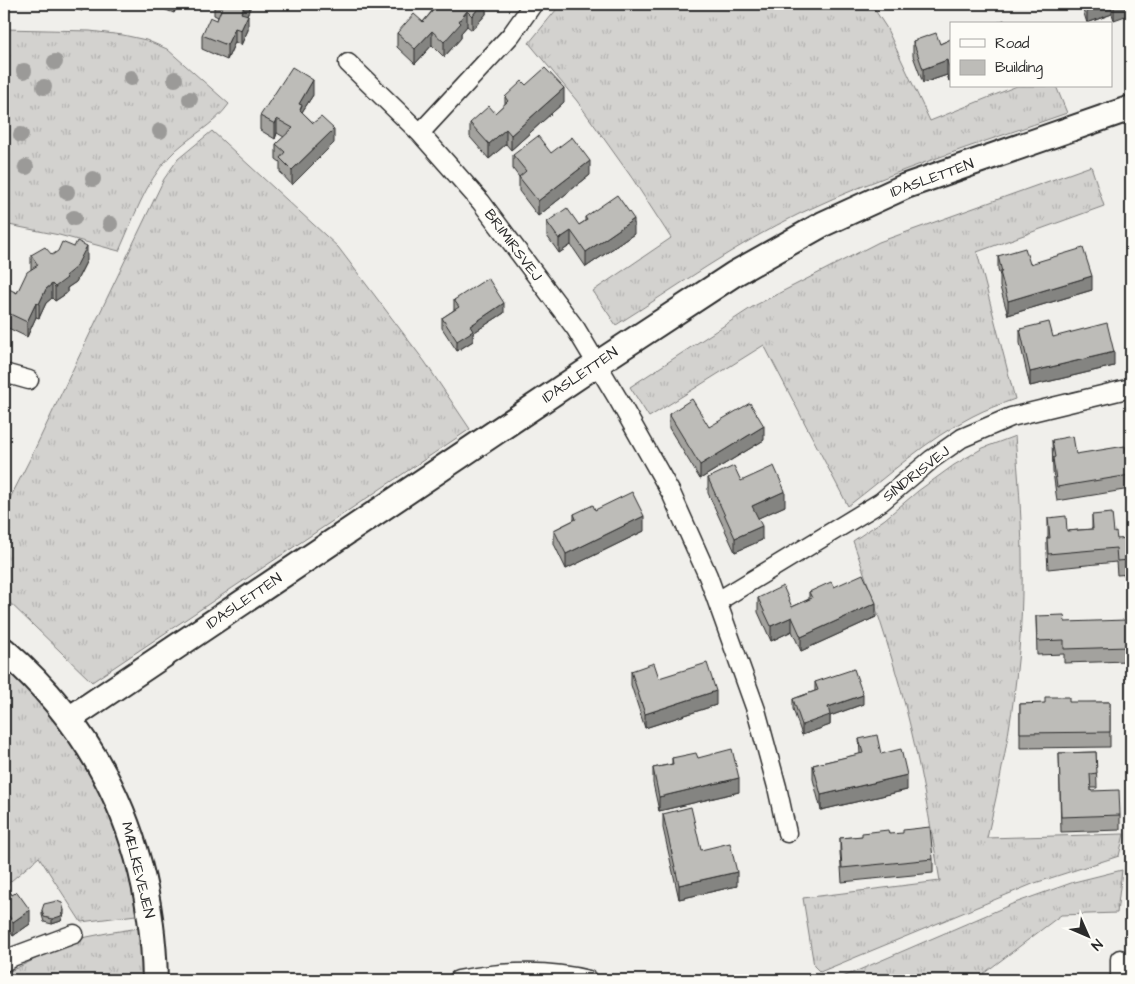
<svg xmlns="http://www.w3.org/2000/svg" width="1135" height="984" viewBox="0 0 1135 984" font-family="'Architects Daughter',sans-serif">
<style>
.grass{fill:url(#grass-tufts);stroke:#7f7e7d}
.lines{fill:none;stroke-linecap:round;stroke-linejoin:round}
.street-casing{stroke:#2b2b2b;stroke-width:21}
.secondary-casing{stroke:#2b2b2b;stroke-width:28}
.street{stroke:#fdfcf7;stroke-width:18}
.secondary{stroke:#fdfcf7;stroke-width:24}
.tree{fill:#9b9a98}
.wall{fill:#a3a29e;stroke:#2b2b2b}
.shaded-wall{fill:#848481;stroke:#2b2b2b}
.building{fill:#bdbcb8;stroke:#2b2b2b}
.labels{text-anchor:middle;dominant-baseline:central;stroke-width:4.5;stroke-linejoin:round;paint-order:stroke}
.street-label{font-size:15px;fill:#2b2b2b;stroke:#fdfcf7}
</style>
<defs>
<pattern id="grass-tufts" width="24" height="20" patternUnits="userSpaceOnUse" patternTransform="scale(1.25)"><rect width="24" height="20" fill="#d3d2cf"/><path d="M3 7l-1-3M5 7V3M7 7l1-3M15 17l-1-3M17 17v-4M19 17l1-3" fill="none" stroke="#b5b4b2"/></pattern>
</defs>
<rect width="100%" height="100%" fill="#f0efeb"/>
<filter id="ink" filterUnits="userSpaceOnUse"><feTurbulence type="fractalNoise" baseFrequency=".02" numOctaves="2"/><feDisplacementMap in="SourceGraphic" scale="10" xChannelSelector="R" yChannelSelector="G"/><feConvolveMatrix kernelMatrix="1 2 1 2 8 2 1 2 1" color-interpolation-filters="sRGB"/></filter>
<g filter="url(#ink)">
<path class="grass" d="M 561,4 L 871,4 L 886,27 L 930,121 L 1017,86 L 1056,86 L 1067,113 C 978,144 886,173 801,213 C 736,244 677,287 616,325 L 593,291 L 671,238 L 632,178 L 577,101 L 529,43 Z
M 4,29 L 90,31 L 123,35 L 146,40 L 167,49 L 229,104 C 214,126 187,137 169,157 C 145,183 133,220 119,251 L 59,235 L 4,224 Z
M 212,131 L 338,247 L 425,362 L 470,429 L 92,682 L 4,597 L 4,510 L 30,459 L 164,179 L 178,159 Z
M 1091,166 L 1104,206 L 977,252 L 1015,399 C 1001,404 986,409 973,416 C 927,439 889,475 848,506 L 764,345 L 649,417 L 630,387 L 754,306 L 879,242 Z
M 1015,436 C 1022,514 1026,592 1017,670 C 1011,727 1000,782 987,838 L 1124,834 L 1119,856 L 1035,883 L 820,972 L 814,966 L 803,898 L 940,881 C 930,822 920,763 905,705 C 890,649 872,595 853,541 L 885,519 L 918,491 L 954,465 L 983,448 Z
M 4,666 C 16,679 29,691 41,705 C 92,763 127,837 136,915 L 81,922 L 39,857 L 4,887 Z
M 1122,870 L 1117,913 L 1061,915 L 975,980 L 836,980 L 1012,904 L 1074,882 Z
M 139,928 L 143,980 L 4,980 L 4,974 L 77,939 L 107,933 Z"/>
<g class="lines">
<g class="street-casing">
<path id="street" d="M 348,63 L 420,133 L 481,202 L 576,329 L 618,399 L 671,493 L 708,576 L 756,710 L 777,787 L 787,833
M 420,133 L 511,35 L 533,4
M 4,373 L 29,380
M 718,601 L 881,502 L 932,459 L 962,438 L 1011,417 L 1131,388
M 4,962 L 12,957 L 74,934
M 458,980 C 499,972 547,969 588,980
M 1120,980 L 1120,959"/>
</g>
<g class="secondary-casing">
<path id="secondary" d="M 4,650 C 104,737 152,848 155,980
M 69,719 L 597,364 L 734,274 L 823,224 L 906,186 L 1131,108"/>
</g>
<use href="#street" class="street"/>
<use href="#secondary" class="secondary"/>
</g>
<g class="tree">
<circle cx="55" cy="62" r="8"/>
<circle cx="24" cy="71" r="8"/>
<circle cx="131" cy="78" r="8"/>
<circle cx="175" cy="79" r="8"/>
<circle cx="44" cy="87" r="8"/>
<circle cx="190" cy="99" r="8"/>
<circle cx="160" cy="131" r="8"/>
<circle cx="21" cy="135" r="8"/>
<circle cx="26" cy="167" r="8"/>
<circle cx="93" cy="179" r="8"/>
<circle cx="67" cy="192" r="8"/>
<circle cx="74" cy="218" r="8"/>
<circle cx="110" cy="224" r="8"/>
</g>
<path class="wall" d="M 61,4 L 85,4 L 82,11 Z
M 150,4 L 178,4 L 174,13 Z
M 214,4 L 252,4 L 247,15 L 248,30 L 241,45 L 235,42 L 227,60 L 202,49 L 202,35 L 217,20 L 218,17 L 214,15 Z
M 432,4 L 486,4 L 486,14 L 472,30 L 467,26 L 461,33 L 461,38 L 444,57 L 432,45 L 415,64 L 397,47 L 397,33 L 423,22 L 432,11 Z
M 1081,4 L 1131,4 L 1114,20 L 1112,14 L 1087,23 Z
M 951,39 L 949,81 L 947,75 L 923,83 L 913,56 L 913,41 L 940,44 Z
M 526,85 L 564,102 L 511,150 L 506,144 L 489,159 L 470,137 L 470,123 L 495,113 L 505,104 L 505,97 Z
M 313,95 L 302,112 L 334,143 L 292,185 L 280,172 L 280,162 L 276,159 L 276,144 L 284,137 L 277,133 L 275,139 L 260,130 L 260,116 Z
M 551,153 L 590,175 L 538,216 L 519,191 L 519,177 L 513,169 L 513,155 Z
M 585,217 L 634,234 L 586,267 L 571,245 L 559,253 L 547,236 L 547,222 L 579,225 L 585,221 Z
M 31,255 L 52,255 L 87,260 L 76,282 L 67,288 L 67,293 L 55,301 L 52,298 L 46,303 L 39,318 L 36,317 L 27,337 L 4,326 L 4,289 L 17,293 L 31,269 Z
M 998,256 L 1030,264 L 1092,290 L 1008,315 L 1000,287 L 1000,276 L 998,270 Z
M 454,300 L 504,313 L 473,333 L 473,341 L 457,351 L 442,328 L 442,318 L 454,310 Z
M 1020,329 L 1053,337 L 1114,366 L 1030,386 L 1020,343 Z
M 669,414 L 709,427 L 764,440 L 700,479 L 669,428 Z
M 1052,440 L 1076,454 L 1130,475 L 1130,489 L 1057,501 L 1053,472 Z
M 708,478 L 741,481 L 785,506 L 758,518 L 762,540 L 735,552 L 708,493 Z
M 595,510 L 644,531 L 566,569 L 554,544 L 554,530 L 574,520 L 574,514 Z
M 1092,515 L 1114,533 L 1117,539 L 1131,552 L 1131,574 L 1117,575 L 1116,562 L 1048,569 L 1047,552 L 1047,538 L 1048,538 L 1048,518 L 1067,531 L 1092,529 Z
M 834,587 L 876,617 L 801,651 L 792,631 L 771,641 L 758,612 L 758,598 L 792,607 L 809,599 L 809,592 Z
M 1036,616 L 1065,622 L 1128,647 L 1128,661 L 1064,663 L 1064,654 L 1037,655 Z
M 631,671 L 659,678 L 716,705 L 645,728 L 631,685 Z
M 815,682 L 863,704 L 830,716 L 830,725 L 802,735 L 793,709 L 793,699 L 815,691 Z
M 1110,702 L 1110,747 L 1020,748 L 1020,704 Z
M 859,739 L 881,754 L 907,790 L 821,810 L 813,779 L 813,765 L 860,754 Z
M 1096,752 L 1097,788 L 1091,788 L 1091,791 L 1120,815 L 1120,830 L 1061,832 L 1059,753 Z
M 672,758 L 698,758 L 739,792 L 659,811 L 653,783 L 653,768 L 672,764 Z
M 663,814 L 701,850 L 737,886 L 679,899 L 663,828 Z
M 889,834 L 933,859 L 933,873 L 842,882 L 840,852 L 840,838 Z
M 4,878 L 9,890 L 30,924 L 13,936 L 4,923 Z
M 42,910 L 64,914 L 61,921 L 52,924 L 44,922 L 42,915 Z"/>
<path class="shaded-wall" d="M 82,4 L 85,4 L 82,11 Z
M 174,4 L 178,4 L 174,13 Z
M 245,4 L 252,4 L 241,27 L 241,13 Z
M 482,4 L 486,4 L 486,14 L 472,30 L 472,16 Z
M 1100,4 L 1112,4 L 1112,14 L 1087,23 L 1087,8 Z
M 1119,4 L 1131,4 L 1131,14 L 1114,20 L 1114,5 Z
M 467,11 L 467,26 L 461,33 L 461,38 L 444,57 L 444,42 L 459,21 Z
M 248,15 L 248,30 L 241,45 L 241,30 Z
M 235,28 L 235,42 L 227,60 L 227,45 Z
M 432,31 L 432,45 L 415,64 L 415,49 Z
M 947,60 L 947,75 L 923,83 L 923,69 Z
M 951,66 L 951,80 L 949,81 L 949,67 Z
M 313,80 L 313,95 L 302,112 L 302,119 L 299,104 Z
M 564,88 L 564,102 L 511,150 L 511,135 Z
M 277,119 L 277,133 L 275,139 L 275,124 Z
M 334,129 L 334,143 L 292,185 L 292,170 Z
M 506,129 L 506,144 L 489,159 L 489,144 Z
M 590,161 L 590,175 L 538,216 L 538,201 Z
M 634,219 L 634,234 L 586,267 L 586,252 Z
M 571,231 L 571,245 L 559,253 L 559,239 Z
M 87,246 L 87,260 L 76,282 L 67,288 L 67,293 L 55,301 L 55,287 L 65,276 Z
M 1092,276 L 1092,290 L 1008,315 L 1008,301 Z
M 52,284 L 52,298 L 46,303 L 39,318 L 39,304 L 46,289 Z
M 36,303 L 36,317 L 27,337 L 27,322 Z
M 504,303 L 504,313 L 473,333 L 473,341 L 457,351 L 457,341 L 470,326 Z
M 1114,352 L 1114,366 L 1030,386 L 1030,372 Z
M 764,426 L 764,440 L 700,479 L 700,465 Z
M 785,491 L 785,506 L 752,521 L 752,506 Z
M 644,516 L 644,531 L 566,569 L 566,554 Z
M 762,526 L 762,540 L 735,552 L 735,538 Z
M 876,603 L 876,617 L 801,651 L 801,637 Z
M 792,617 L 792,631 L 771,641 L 771,626 Z
M 716,691 L 716,705 L 645,728 L 645,714 Z
M 863,695 L 863,704 L 830,716 L 830,725 L 802,735 L 802,725 L 828,707 Z
M 907,775 L 907,790 L 821,810 L 821,795 Z
M 739,778 L 739,792 L 659,811 L 659,797 Z
M 737,872 L 737,886 L 679,899 L 679,885 Z
M 30,910 L 30,924 L 13,936 L 13,922 Z
M 64,910 L 64,914 L 61,921 L 52,924 L 52,919 Z"/>
<path class="building" d="M 220,4 L 245,4 L 241,13 L 248,15 L 241,30 L 235,28 L 227,45 L 202,35 L 210,17 L 217,20 L 223,5 Z
M 435,4 L 482,4 L 472,16 L 467,11 L 459,21 L 461,23 L 444,42 L 432,31 L 415,49 L 397,33 L 414,14 L 423,22 L 437,6 Z
M 1086,4 L 1100,4 L 1087,8 Z
M 1004,20 L 1006,24 L 995,24 Z
M 936,33 L 940,44 L 951,39 L 951,66 L 949,67 L 947,60 L 923,69 L 913,41 Z
M 292,67 L 313,80 L 299,104 L 302,105 L 300,110 L 313,123 L 321,117 L 334,129 L 292,170 L 280,158 L 285,152 L 276,144 L 293,128 L 277,119 L 275,124 L 260,116 Z
M 545,68 L 564,88 L 511,135 L 506,129 L 489,144 L 470,123 L 489,106 L 495,113 L 508,101 L 505,97 L 522,81 L 526,85 Z
M 538,136 L 551,153 L 572,137 L 590,161 L 538,201 L 519,177 L 526,171 L 513,155 Z
M 617,195 L 634,219 L 586,252 L 571,231 L 559,239 L 547,222 L 567,208 L 579,225 L 587,220 L 585,217 Z
M 77,241 L 87,246 L 76,267 L 65,276 L 67,278 L 55,287 L 52,284 L 46,289 L 39,304 L 36,303 L 27,322 L 4,311 L 4,289 L 5,287 L 17,293 L 27,272 L 38,265 L 31,255 L 45,247 L 52,255 L 58,251 L 62,242 L 74,247 Z
M 1025,248 L 1030,264 L 1083,248 L 1092,276 L 1008,301 L 1000,272 L 1002,272 L 998,256 Z
M 488,278 L 504,303 L 470,326 L 473,331 L 457,341 L 442,318 L 459,307 L 454,300 Z
M 1049,322 L 1053,337 L 1107,323 L 1114,352 L 1030,372 L 1020,329 Z
M 692,399 L 709,427 L 750,403 L 764,426 L 700,465 L 669,414 Z
M 1073,436 L 1076,454 L 1125,446 L 1130,475 L 1057,487 L 1053,458 L 1055,457 L 1052,440 Z
M 734,466 L 741,481 L 774,466 L 785,491 L 752,506 L 762,526 L 735,538 L 708,478 Z
M 632,492 L 644,516 L 566,554 L 554,530 L 576,519 L 574,514 L 593,505 L 595,510 Z
M 1112,513 L 1114,533 L 1116,532 L 1117,539 L 1130,538 L 1131,560 L 1117,561 L 1116,548 L 1048,554 L 1047,538 L 1050,538 L 1048,518 L 1066,516 L 1067,531 L 1093,529 L 1092,515 Z
M 863,574 L 876,603 L 801,637 L 792,617 L 771,626 L 758,598 L 783,586 L 792,607 L 812,598 L 809,592 L 831,582 L 834,587 Z
M 1064,615 L 1065,622 L 1126,620 L 1128,647 L 1064,649 L 1064,640 L 1037,641 L 1036,616 Z
M 654,663 L 659,678 L 707,663 L 716,691 L 645,714 L 631,671 Z
M 854,669 L 863,695 L 828,707 L 830,715 L 802,725 L 793,699 L 818,690 L 815,682 Z
M 1045,697 L 1069,697 L 1069,702 L 1110,702 L 1110,732 L 1020,733 L 1020,704 L 1045,703 Z
M 877,735 L 881,754 L 901,749 L 907,775 L 821,795 L 813,765 L 863,753 L 859,739 Z
M 732,749 L 739,778 L 659,797 L 653,768 L 673,764 L 672,758 L 696,753 L 698,758 Z
M 1096,752 L 1097,773 L 1090,774 L 1091,791 L 1119,790 L 1120,815 L 1061,817 L 1059,753 Z
M 691,807 L 701,850 L 730,843 L 737,872 L 679,885 L 663,814 Z
M 930,827 L 933,859 L 842,868 L 840,838 L 862,836 L 862,833 L 888,830 L 889,834 L 903,833 L 903,830 Z
M 4,878 L 9,884 L 6,887 L 12,895 L 17,892 L 30,910 L 13,922 L 4,909 Z
M 57,901 L 62,903 L 64,910 L 61,916 L 52,919 L 44,917 L 42,910 L 44,904 Z"/>
</g>
<g class="labels">
<g class="street-label">
<text transform="translate(932 178) rotate(-20)">IDASLETTEN</text>
<text transform="translate(513 245) rotate(53)">BRIMIRSVEJ</text>
<text transform="translate(580 375) rotate(-34)">IDASLETTEN</text>
<text transform="translate(916 474) rotate(-38)">SINDRISVEJ</text>
<text transform="translate(244 601) rotate(-34)">IDASLETTEN</text>
<text transform="translate(138 870) rotate(76)">MÆLKEVEJEN</text>
</g>
</g>
<rect width="1135" height="984" fill="none" stroke="#fdfcf7" stroke-width="20"/>
<rect x="10" y="10" width="1115" height="964" fill="none" stroke="#2b2b2b" stroke-width="2" filter="url(#ink)"/>
<rect x="950" y="22" width="162" height="65" fill="#fdfcf7" stroke="#a9a8a5"/>
<rect x="960" y="39" width="25" height="8" fill="#fdfcf7" stroke="#a9a8a5"/>
<text x="995" y="48" font-size="15" fill="#2b2b2b">Road</text>
<rect x="960" y="60" width="25" height="15" fill="#bdbcb8" stroke="#a9a8a5"/>
<text x="995" y="72" font-size="15" fill="#2b2b2b">Building</text>
<g transform="translate(1088 936) rotate(135)" stroke="#fdfcf7" stroke-width="4" paint-order="stroke">
<path d="M0-4L9 19L0 12L-9 19Z" fill="#2b2b2b"/>
<text y="-8" font-size="14" font-weight="bold" text-anchor="middle" fill="#2b2b2b">N</text>
</g>
</svg>
